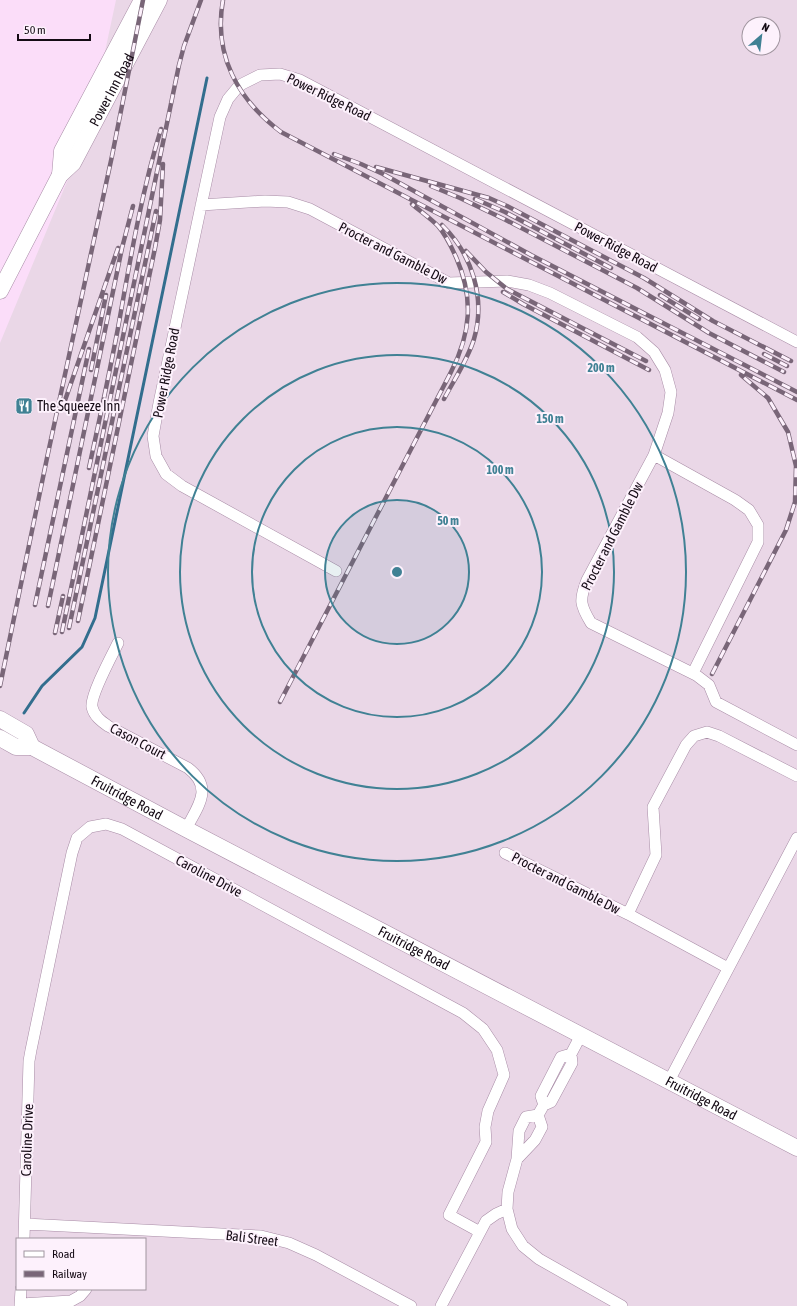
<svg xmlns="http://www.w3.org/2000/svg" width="797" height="1306" viewBox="0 0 797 1306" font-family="'Asap Condensed',sans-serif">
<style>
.industrial{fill:#ead7e7;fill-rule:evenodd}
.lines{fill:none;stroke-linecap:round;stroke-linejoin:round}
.stream{stroke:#326e8e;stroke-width:3}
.minor-casing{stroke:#a88ca6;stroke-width:12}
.secondary-casing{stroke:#a88ca6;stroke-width:17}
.minor{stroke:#fff;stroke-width:11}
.secondary{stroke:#fff;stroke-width:16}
.rail-casing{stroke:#796678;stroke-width:4.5}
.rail{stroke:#fdf1fc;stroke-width:3;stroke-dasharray:9;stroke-linecap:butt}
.ring{fill:none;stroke:#408194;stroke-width:2}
.labels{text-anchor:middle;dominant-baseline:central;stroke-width:4;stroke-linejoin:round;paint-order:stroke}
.street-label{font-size:14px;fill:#140a14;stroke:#fdf1fc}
.poi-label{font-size:14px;fill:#140a14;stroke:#fdf1fc;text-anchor:start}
.centre{fill:#408194;stroke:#fdf1fc;stroke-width:2}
.ring-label{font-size:12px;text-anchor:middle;font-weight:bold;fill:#408194;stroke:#fdf1fc;stroke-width:4;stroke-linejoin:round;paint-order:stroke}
</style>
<rect width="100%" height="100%" fill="#fbddf9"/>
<path class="industrial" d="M 116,0 L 797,0 L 797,1306 L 0,1306 L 0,343 L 88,131 ZM 749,24 L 773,24 L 773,48 L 749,48 ZM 17,1239 L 145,1239 L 145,1289 L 17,1289 Z"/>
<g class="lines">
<path class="stream" d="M 24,713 L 42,686 L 82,647 L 95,618 L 207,78"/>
<g class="minor-casing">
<path id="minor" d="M 201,205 L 265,201 L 288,202 L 310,209 L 449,283 L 507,281 L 529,285 L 550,293 L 637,337 L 654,352 L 665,370 L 671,392 L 668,413 L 654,455 L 587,580 C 579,600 580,605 591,623 L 696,675 L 709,685 L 716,702 L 797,745
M 654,455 L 735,500 L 749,510 L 758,525 L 758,542 L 693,673
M 336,571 L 182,486 L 166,474 L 156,456 L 153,436 L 159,403 L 220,117 L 228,99 L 238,87 L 242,84 L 260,75 L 280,74 L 300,80 L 797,342
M 118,643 C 112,655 90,696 92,707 C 94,716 101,721 108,726 L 188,768 C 214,788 198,806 186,829
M 505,853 L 628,914 L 728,968
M 628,914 L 656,855 L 653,807 L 686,745 L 694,736 L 707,732 L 719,736 L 797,776
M 669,1081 L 797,838
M 544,1105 L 541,1096 L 561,1057 L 571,1054 L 581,1035
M 544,1105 L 551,1102 L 572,1063 L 571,1054
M 538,1115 L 526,1117 L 519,1131 L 517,1159 L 508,1192 L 507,1209 L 512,1229 L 523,1246 L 539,1259 L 622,1306
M 517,1159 L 535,1140 L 542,1127 L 538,1115 L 542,1108
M 25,1224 L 261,1236 L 289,1243 L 316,1255 L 411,1306
M 24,1239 L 29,1061 L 31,1050 L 72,853 L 77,838 L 90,827 L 106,824 L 122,829 L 463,1013 L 483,1029 L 497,1050 L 504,1075 L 488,1111 L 485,1127 L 486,1142 L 449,1215 L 480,1232
M 21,1304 L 71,1301 L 80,1296 L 86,1289
M 20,1306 L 21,1289
M 441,1306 L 486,1221 L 496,1214 L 507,1209"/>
</g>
<g class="secondary-casing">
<g id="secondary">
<path d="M 60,175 L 62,151 L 142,0"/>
<path id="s1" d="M 0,291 L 60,175 L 73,163 L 159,0"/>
<path d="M 0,719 L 26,734 L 32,747"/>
<path id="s2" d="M 0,738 L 16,747 L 32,747 L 186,829 L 797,1148"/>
</g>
</g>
<use href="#minor" class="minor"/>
<use href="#secondary" class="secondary"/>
<g class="rail-casing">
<path id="rail" d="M 223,0 C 213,55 238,100 281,132 L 797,400
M 334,154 L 361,164 L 383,174 L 531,255 L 797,392
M 376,167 L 489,198 L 507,206 L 644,278 L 713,321 L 791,361
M 431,186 L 460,198 L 504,219 L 637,288 L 709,333 L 784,372
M 475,199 L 505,212 L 611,268
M 442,225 C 472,254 486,298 474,339 C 468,359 454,380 444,399
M 466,251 L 486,272 L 507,289 L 646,361
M 503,292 L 523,304 L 649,370
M 660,295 L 699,319
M 764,354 L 787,366
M 91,370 L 106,295
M 62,409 L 118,248
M 89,468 C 99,422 109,375 118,328 C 130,261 141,194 161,129
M 35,605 L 89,349
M 48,606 L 122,248 L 133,206
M 78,621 L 155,248 L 160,220 L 163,164
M 69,628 L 156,211
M 62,632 L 179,65 L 184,46 L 201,0
M 55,633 L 63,596
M 712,674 L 786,530 L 795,502 L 796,466 L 788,432 L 768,398 L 741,375
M 0,686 L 47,458 L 112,156 L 143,0
M 280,702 L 451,372 C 471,333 474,298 456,257 C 451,246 446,235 438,226 C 430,218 420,211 412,204"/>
</g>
<use href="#rail" class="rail"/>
</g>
<circle cx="397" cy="572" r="72" fill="#408194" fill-opacity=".12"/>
<g class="ring">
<circle cx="397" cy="572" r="72"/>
<circle cx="397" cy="572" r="145"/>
<circle cx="397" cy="572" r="217"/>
<circle cx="397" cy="572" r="289"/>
</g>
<defs>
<g id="restaurant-square" transform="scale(0.9)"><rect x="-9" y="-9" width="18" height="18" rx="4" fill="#408194" stroke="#fdf1fc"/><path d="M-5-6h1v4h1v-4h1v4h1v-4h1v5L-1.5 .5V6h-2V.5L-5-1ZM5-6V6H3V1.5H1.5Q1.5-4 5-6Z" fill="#fff"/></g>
</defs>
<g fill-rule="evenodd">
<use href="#restaurant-square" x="24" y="406"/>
</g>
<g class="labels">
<g class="street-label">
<text stroke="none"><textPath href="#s1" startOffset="231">Power Inn Road</textPath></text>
<text transform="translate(329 97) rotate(26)">Power Ridge Road</text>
<text transform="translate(616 247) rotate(28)">Power Ridge Road</text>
<text transform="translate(393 253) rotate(27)">Procter and Gamble Dw</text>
<text transform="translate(166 373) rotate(-79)">Power Ridge Road</text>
<text transform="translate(612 536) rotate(-63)">Procter and Gamble Dw</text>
<text transform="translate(138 741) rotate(28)">Cason Court</text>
<text stroke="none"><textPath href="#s2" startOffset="142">Fruitridge Road</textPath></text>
<text transform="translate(209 876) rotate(28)">Caroline Drive</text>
<text transform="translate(566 883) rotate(27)">Procter and Gamble Dw</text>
<text stroke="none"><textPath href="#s2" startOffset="466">Fruitridge Road</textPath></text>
<text stroke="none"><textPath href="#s2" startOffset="790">Fruitridge Road</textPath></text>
<text transform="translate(27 1140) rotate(-88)">Caroline Drive</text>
<text transform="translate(252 1238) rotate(7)">Bali Street</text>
</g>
<g class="poi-label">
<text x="37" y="406">The Squeeze Inn</text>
</g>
</g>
<circle cx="397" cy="572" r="6" class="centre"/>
<g class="ring-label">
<text x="601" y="372">200 m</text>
<text x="550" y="423">150 m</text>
<text x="500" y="474">100 m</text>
<text x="448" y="525">50 m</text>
</g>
<rect x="16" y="1238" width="130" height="52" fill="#fdf1fc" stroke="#a0959f"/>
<rect x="24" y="1251" width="20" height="6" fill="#ffffff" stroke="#a0959f"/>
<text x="52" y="1258" font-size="12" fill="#140a14">Road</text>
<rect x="24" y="1271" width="20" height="6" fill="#796678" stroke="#a0959f"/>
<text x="52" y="1278" font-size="12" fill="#140a14">Railway</text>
<g transform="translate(761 36) rotate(28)"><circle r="19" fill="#fdf1fc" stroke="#a0959f"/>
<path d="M0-3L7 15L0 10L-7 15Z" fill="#408194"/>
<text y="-6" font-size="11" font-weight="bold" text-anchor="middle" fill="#140a14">N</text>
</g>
<path d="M18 34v6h72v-6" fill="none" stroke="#140a14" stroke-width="2"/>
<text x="24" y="34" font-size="12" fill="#140a14" stroke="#fdf1fc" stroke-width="3" paint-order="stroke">50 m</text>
</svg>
